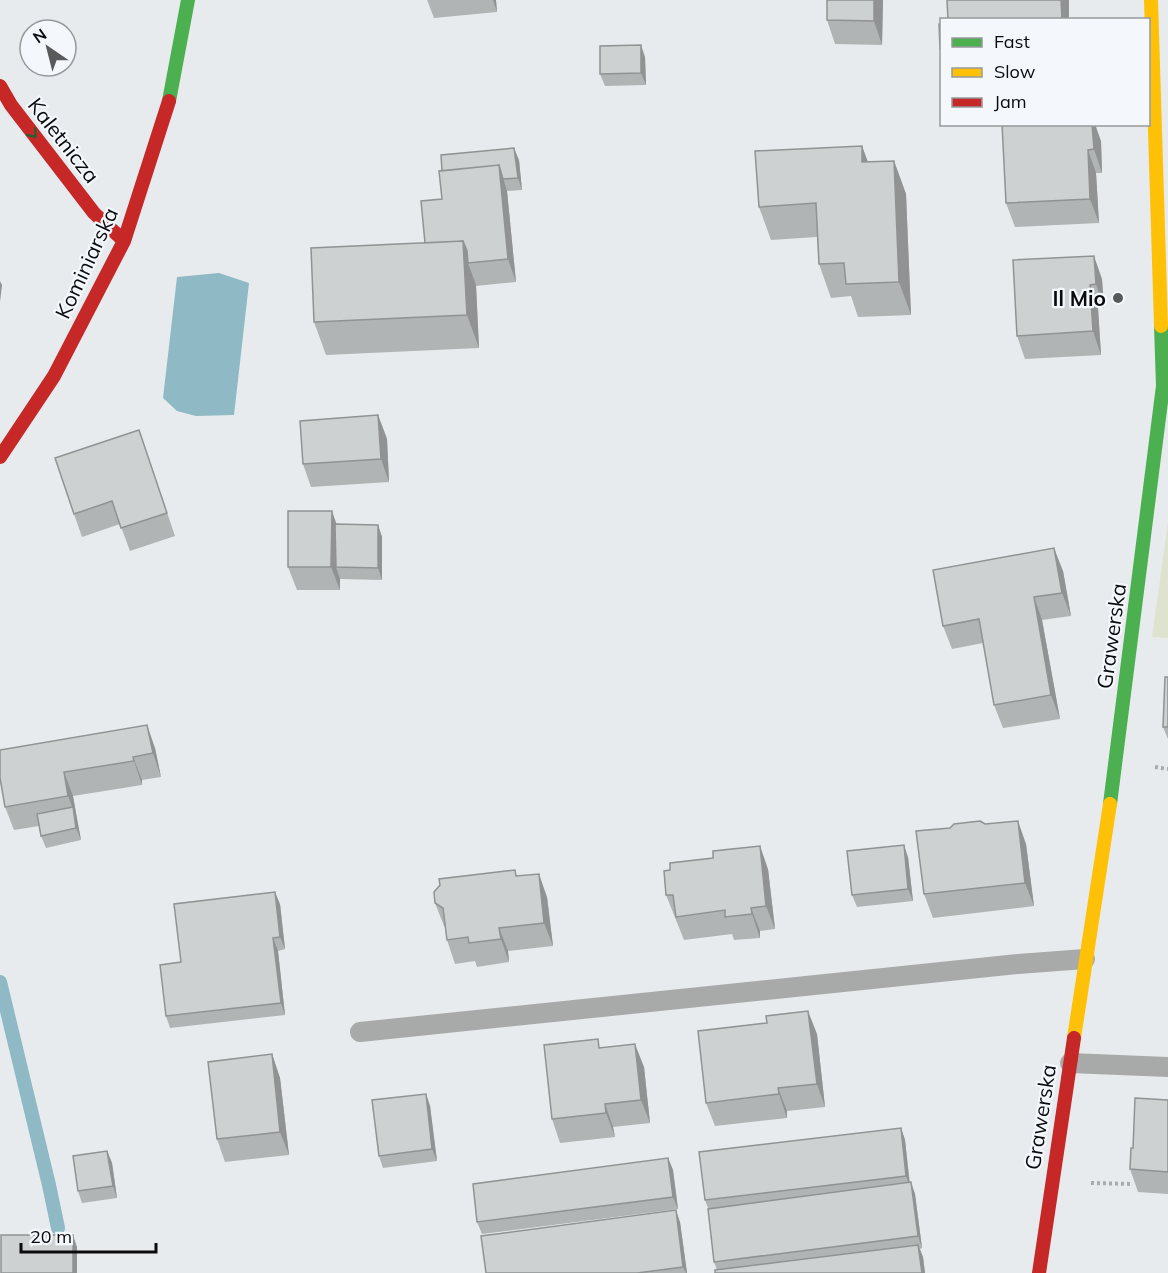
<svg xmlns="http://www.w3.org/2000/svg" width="1168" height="1273" viewBox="0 0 1168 1273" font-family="Mulish,sans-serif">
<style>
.green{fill:#dde3cf}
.water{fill:#8eb9c5}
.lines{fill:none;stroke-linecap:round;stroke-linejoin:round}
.stream{stroke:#8eb9c5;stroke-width:14}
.path{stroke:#aaabac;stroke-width:4;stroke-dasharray:3 3;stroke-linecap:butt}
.lane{stroke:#a8a9a9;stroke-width:20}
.fast{stroke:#4caf50;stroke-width:14}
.slow{stroke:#ffc107;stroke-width:14}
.jam{stroke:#c62828;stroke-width:14}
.wall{fill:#b1b4b5}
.shaded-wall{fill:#909293}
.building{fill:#ced1d2;stroke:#909293;stroke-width:1.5}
.oneway{stroke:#2b5d2e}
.poi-dot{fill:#58595b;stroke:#f4f8fc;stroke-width:2}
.labels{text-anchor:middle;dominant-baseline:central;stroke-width:4.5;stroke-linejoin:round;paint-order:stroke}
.street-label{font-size:21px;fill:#0a0b0d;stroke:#f4f8fc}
.poi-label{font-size:21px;font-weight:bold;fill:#0a0b0d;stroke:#f4f8fc;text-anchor:end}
</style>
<rect width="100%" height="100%" fill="#e8ebed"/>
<path class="green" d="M 1168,522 L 1168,638 L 1152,637 Z"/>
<path class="water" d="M 219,273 L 249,283 L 234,415 L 196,416 L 177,411 L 163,398 L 177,277 Z"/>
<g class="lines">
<path class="stream" d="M 0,982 L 49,1185 L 58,1228"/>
<path class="path" d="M 1155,767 L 1168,769
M 1091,1183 L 1133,1184"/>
<path class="lane" d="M 360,1032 L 1018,964 L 1085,959
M 1070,1063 L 1168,1067"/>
<path class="fast" d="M 169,101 L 188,0
M 1110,804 L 1163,386 L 1161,326"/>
<path class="slow" d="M 1151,0 L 1161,326
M 1074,1038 L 1110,804"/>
<path class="jam" d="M 0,86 L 11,105 L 94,213 L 124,241
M 0,457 L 54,376 L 124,241 L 169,101
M 1039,1273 L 1074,1038"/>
</g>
<path class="wall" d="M 427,0 L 496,0 L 497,12 L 434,18 Z
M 883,0 L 882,45 L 835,44 L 827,20 Z
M 645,57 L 646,85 L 605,86 L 600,74 Z
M 1101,141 L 1102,173 L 1096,173 L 1099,223 L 1015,227 L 1006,203 Z
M 862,146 L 868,162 L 894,161 L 906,194 L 911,315 L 858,317 L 851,296 L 831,298 L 819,264 L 817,237 L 771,240 L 759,207 Z
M 519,160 L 522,190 L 507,191 L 516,282 L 476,286 L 476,285 L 479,348 L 326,355 L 314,322 L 425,243 L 442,199 Z
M 1013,260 L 1102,279 L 1104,308 L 1098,308 L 1101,355 L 1025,359 L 1017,336 Z
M 378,415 L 387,439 L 389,482 L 311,487 L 303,464 Z
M 147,453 L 175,536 L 130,551 L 120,524 L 82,537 L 74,514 Z
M 336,524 L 378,525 L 382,537 L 382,580 L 340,579 L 340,590 L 297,590 L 288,567 Z
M 1063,571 L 1071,616 L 1042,620 L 1060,719 L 1003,728 L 994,705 L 983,643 L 952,649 L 943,626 Z
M 1168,677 L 1168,739 L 1163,727 Z
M 155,748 L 161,777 L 142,780 L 142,785 L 73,796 L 81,840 L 46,848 L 41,836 L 39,826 L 14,830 L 5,807 L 0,778 Z
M 985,824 L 1026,844 L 1034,906 L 933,918 L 924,894 L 950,828 Z
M 908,857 L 913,901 L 857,907 L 852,895 Z
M 768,869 L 775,929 L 760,931 L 760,938 L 734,940 L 732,934 L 684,940 L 666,895 Z
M 517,876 L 547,897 L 553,946 L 508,951 L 509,962 L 477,967 L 475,961 L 455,964 L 447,940 L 445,927 L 444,926 L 435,903 Z
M 280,904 L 285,949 L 278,951 L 285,1015 L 170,1028 L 166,1016 L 181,962 Z
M 817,1034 L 825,1107 L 787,1111 L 787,1118 L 715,1126 L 706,1103 Z
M 601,1048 L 644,1067 L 650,1123 L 613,1127 L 615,1137 L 560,1143 L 552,1119 Z
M 272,1054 L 280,1078 L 289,1155 L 225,1162 L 217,1139 Z
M 426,1094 L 430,1106 L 437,1161 L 383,1168 L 379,1156 Z
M 1168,1100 L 1168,1194 L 1138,1192 L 1130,1169 L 1133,1148 Z
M 901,1128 L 905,1140 L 910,1183 L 915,1194 L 922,1248 L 920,1249 L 923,1257 L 925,1273 L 715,1273 L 717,1270 L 714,1262 L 708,1208 L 705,1200 Z
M 107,1151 L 112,1163 L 117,1198 L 82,1203 L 78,1191 Z
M 668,1158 L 673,1170 L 678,1209 L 482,1234 L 477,1222 Z
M 680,1222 L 687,1273 L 486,1273 Z"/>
<path class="shaded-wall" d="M 493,0 L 496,0 L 497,12 Z
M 874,0 L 883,0 L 882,45 L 874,21 Z
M 1061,0 L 1069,0 L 1069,20 L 1062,20 Z
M 641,45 L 645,57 L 646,85 L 641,73 Z
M 1092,124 L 1095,124 L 1101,141 L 1102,173 L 1094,149 Z
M 862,146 L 874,179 L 862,162 Z
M 514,148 L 519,160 L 522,190 L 518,178 Z
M 1088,150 L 1096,173 L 1099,223 L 1090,199 Z
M 894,161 L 906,194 L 911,315 L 899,282 Z
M 499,165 L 507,191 L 516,282 L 508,259 Z
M 463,241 L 471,262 L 468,263 L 476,285 L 479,348 L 467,315 Z
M 1094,256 L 1102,279 L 1104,308 L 1096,284 Z
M 0,281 L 2,285 L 0,302 Z
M 1090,285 L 1098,308 L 1101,355 L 1093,331 Z
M 378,415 L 387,439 L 389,482 L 381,459 Z
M 332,511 L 340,534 L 336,567 L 340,579 L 340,590 L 331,567 Z
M 378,525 L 382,537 L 382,580 L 378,568 Z
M 1054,548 L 1063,571 L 1071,616 L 1062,593 Z
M 1034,597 L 1042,620 L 1060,719 L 1051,695 Z
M 147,725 L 155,748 L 161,777 L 153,753 Z
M 133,757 L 142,780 L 142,785 L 134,761 Z
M 64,772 L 73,796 L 77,819 L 68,796 Z
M 73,807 L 77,819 L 81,840 L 76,828 Z
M 1018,821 L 1026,844 L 1034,906 L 1025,883 Z
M 904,845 L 908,857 L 913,901 L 908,889 Z
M 760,846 L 768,869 L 775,929 L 766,906 Z
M 539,874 L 547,897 L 553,946 L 544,923 Z
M 275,892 L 280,904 L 285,949 L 280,937 Z
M 751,908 L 760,931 L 760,938 L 752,914 Z
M 499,928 L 508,951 L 509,962 L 501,939 Z
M 273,938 L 278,951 L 285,1015 L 281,1003 Z
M 808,1011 L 817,1034 L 825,1107 L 817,1084 Z
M 635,1044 L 644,1067 L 650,1123 L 641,1100 Z
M 272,1054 L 280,1078 L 289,1155 L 280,1132 Z
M 778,1088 L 787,1111 L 787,1118 L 779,1094 Z
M 426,1094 L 430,1106 L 437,1161 L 432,1149 Z
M 605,1104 L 613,1127 L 615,1137 L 606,1113 Z
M 901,1128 L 905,1140 L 910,1188 L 906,1176 Z
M 107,1151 L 112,1163 L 117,1198 L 113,1186 Z
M 668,1158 L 673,1170 L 678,1209 L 673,1197 Z
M 911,1182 L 915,1194 L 922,1248 L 918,1236 Z
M 676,1210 L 680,1222 L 687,1273 L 686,1273 L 683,1267 Z
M 73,1235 L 77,1247 L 77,1273 L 73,1273 Z
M 918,1245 L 923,1257 L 925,1273 L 922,1273 Z"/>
<path class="building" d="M 827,0 L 874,0 L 874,21 L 827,20 Z
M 947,0 L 1061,0 L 1062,20 L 948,20 Z
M 942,23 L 942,49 L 940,49 L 939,24 Z
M 641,45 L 641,73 L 600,74 L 600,46 Z
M 1002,124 L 1092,124 L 1094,149 L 1088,150 L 1090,199 L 1006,203 Z
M 862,146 L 862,162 L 894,161 L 899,282 L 846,284 L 844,263 L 819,264 L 816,203 L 759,207 L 755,151 Z
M 514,148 L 518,178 L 503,179 L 499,165 L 442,171 L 441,155 Z
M 499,165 L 508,259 L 468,263 L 467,251 L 463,241 L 425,243 L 421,201 L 442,199 L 439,171 Z
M 463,241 L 467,315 L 314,322 L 311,248 Z
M 1094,256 L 1096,284 L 1090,285 L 1093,331 L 1017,336 L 1013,260 Z
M 378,415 L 381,459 L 303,464 L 300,421 Z
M 139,430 L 167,513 L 121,528 L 112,501 L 74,514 L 55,458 Z
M 288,511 L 332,511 L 331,567 L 288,567 Z
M 335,524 L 378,525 L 378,568 L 336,567 Z
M 1054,548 L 1062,593 L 1034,597 L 1051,695 L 994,705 L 979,619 L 943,626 L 933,570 Z
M 1165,677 L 1168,677 L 1168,727 L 1163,727 Z
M 147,725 L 153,753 L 133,757 L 134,761 L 64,772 L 68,796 L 5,807 L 0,778 L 0,750 Z
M 73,807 L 76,828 L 41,836 L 37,814 Z
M 980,821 L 985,824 L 1018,821 L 1025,883 L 924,894 L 916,831 L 950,828 L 954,824 Z
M 904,845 L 908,889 L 852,895 L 847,851 Z
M 760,846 L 766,906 L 751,908 L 752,914 L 725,917 L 725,910 L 676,917 L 673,895 L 666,895 L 664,871 L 670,870 L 670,863 L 713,858 L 713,851 Z
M 515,870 L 516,876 L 539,874 L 544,923 L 499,928 L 501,939 L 469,943 L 468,937 L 447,940 L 443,908 L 435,903 L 434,892 L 440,885 L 439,879 Z
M 275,892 L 280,937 L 273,938 L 281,1003 L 166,1016 L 160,965 L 181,962 L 174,904 Z
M 808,1011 L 817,1084 L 778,1088 L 779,1094 L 706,1103 L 698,1031 L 767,1023 L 766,1016 Z
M 598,1039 L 599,1048 L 635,1044 L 641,1100 L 605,1104 L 606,1113 L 552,1119 L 544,1045 Z
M 272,1054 L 280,1132 L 217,1139 L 208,1062 Z
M 426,1094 L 432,1149 L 379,1156 L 372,1100 Z
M 1135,1098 L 1168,1100 L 1168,1172 L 1130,1169 L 1131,1148 L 1133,1148 Z
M 901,1128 L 906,1176 L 705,1200 L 699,1152 Z
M 107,1151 L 113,1186 L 78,1191 L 73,1156 Z
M 668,1158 L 673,1197 L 477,1222 L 473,1184 Z
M 911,1182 L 918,1236 L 714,1262 L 708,1209 Z
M 676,1210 L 683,1267 L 637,1273 L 486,1273 L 481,1236 Z
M 1,1235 L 73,1235 L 73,1273 L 1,1273 Z
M 918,1245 L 922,1273 L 715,1273 L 715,1270 Z"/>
<defs><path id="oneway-chevron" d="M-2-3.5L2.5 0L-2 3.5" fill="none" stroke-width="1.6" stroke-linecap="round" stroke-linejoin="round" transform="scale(1.5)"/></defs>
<use class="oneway" href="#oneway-chevron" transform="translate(33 134) rotate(52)"/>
<circle class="poi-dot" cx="1118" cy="298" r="6"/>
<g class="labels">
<g class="street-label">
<text transform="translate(64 140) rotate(52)">Kaletnicza</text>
<text transform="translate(86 263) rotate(-65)">Kominiarska</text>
<text transform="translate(1111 636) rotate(-82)">Grawerska</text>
<text transform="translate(1040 1117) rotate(-81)">Grawerska</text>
</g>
<g class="poi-label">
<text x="1106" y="298">Il Mio</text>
</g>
</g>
<rect x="940" y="18" width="210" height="108" fill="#f4f8fc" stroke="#96999c" stroke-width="1.5"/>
<rect x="952" y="38" width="30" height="9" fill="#4caf50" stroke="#96999c" stroke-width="1.5"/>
<text x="994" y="48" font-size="18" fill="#0a0b0d">Fast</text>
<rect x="952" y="68" width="30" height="9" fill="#ffc107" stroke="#96999c" stroke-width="1.5"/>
<text x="994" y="78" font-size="18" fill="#0a0b0d">Slow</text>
<rect x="952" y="98" width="30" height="9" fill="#c62828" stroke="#96999c" stroke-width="1.5"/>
<text x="994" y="108" font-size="18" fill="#0a0b0d">Jam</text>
<g transform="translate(48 48) rotate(325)"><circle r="28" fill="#f4f8fc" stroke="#96999c" stroke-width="1.5"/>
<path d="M0-4.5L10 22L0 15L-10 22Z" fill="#58595b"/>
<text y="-9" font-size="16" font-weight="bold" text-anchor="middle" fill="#0a0b0d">N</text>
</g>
<path d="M21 1243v9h135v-9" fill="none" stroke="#0a0b0d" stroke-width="3"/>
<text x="30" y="1243" font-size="18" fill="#0a0b0d" stroke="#f4f8fc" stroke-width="4.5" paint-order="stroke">20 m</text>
</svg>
